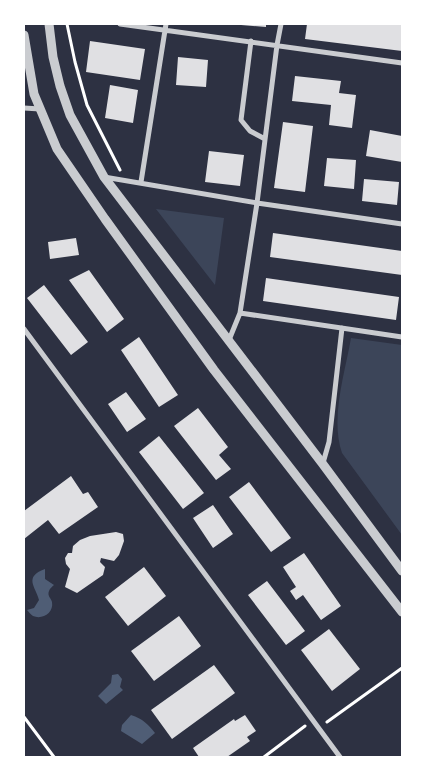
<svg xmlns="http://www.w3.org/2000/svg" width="426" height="781" viewBox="0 0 426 781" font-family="'Times New Roman',serif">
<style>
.green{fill:#3c4559}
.water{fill:#4f5d75}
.building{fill:#e0e0e3}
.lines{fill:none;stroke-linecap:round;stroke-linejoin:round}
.path{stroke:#fff;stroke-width:3}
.minor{stroke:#caccd0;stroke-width:5}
.tertiary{stroke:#caccd0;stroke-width:9}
</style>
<rect width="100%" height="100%" fill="#2d3142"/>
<path class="green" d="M 156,209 L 224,218 L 215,285 Z
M 351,338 L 402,345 L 402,535 L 342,453 C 330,418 345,373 351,338 Z"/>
<path class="water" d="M 45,569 L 45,579 L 54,585 C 52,587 50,588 49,591 C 47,596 51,598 52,602 C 54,613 42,620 33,616 C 30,614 29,612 27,610 L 34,608 L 39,600 C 36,587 23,577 45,569 Z
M 118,674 L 122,679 L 120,687 L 123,690 L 106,704 L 98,696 L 111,683 L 112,675 Z
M 131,715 C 143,719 148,724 155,733 L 142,744 L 121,731 L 122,725 Z"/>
<path class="building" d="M 241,24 L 266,24 L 266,27 L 241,25 Z
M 307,24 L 402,24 L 402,51 L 305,39 Z
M 90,41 L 145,49 L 140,80 L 86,72 Z
M 178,57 L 208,60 L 206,87 L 176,85 Z
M 295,76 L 341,81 L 339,93 L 356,95 L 352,128 L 329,125 L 331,105 L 292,101 Z
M 110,85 L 138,90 L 133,123 L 105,118 Z
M 283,122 L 313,126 L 305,192 L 274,188 Z
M 370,130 L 402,136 L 402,162 L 366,156 Z
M 209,151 L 244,155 L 240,186 L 205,182 Z
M 327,158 L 356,160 L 354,189 L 324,186 Z
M 364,179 L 399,182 L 397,205 L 362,201 Z
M 273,233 L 402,251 L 402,275 L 270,257 Z
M 76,238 L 79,255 L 50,259 L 48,242 Z
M 89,270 L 124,319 L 107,332 L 69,280 Z
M 266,278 L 399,297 L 396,320 L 263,301 Z
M 44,285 L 88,342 L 71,355 L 27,298 Z
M 139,337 L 178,395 L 159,407 L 121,350 Z
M 126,392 L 146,419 L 127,432 L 108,404 Z
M 198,408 L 228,447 L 219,455 L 231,469 L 216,480 L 174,426 Z
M 159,436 L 204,493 L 183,509 L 139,452 Z
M 71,476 L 83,494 L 88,492 L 98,507 L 59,534 L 48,520 L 24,539 L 24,511 Z
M 249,482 L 291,538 L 271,552 L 229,497 Z
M 213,505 L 233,534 L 213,548 L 193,518 Z
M 116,532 L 123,534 L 124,541 L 119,555 L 114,561 L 101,558 L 100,562 L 105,567 L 103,575 L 77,593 L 65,587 L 70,569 L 66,564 L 65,558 L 68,553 L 72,553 L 73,546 L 80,540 L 90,536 Z
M 304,553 L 341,606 L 321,620 L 303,595 L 296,600 L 290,591 L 296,587 L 283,567 Z
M 144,567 L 166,596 L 128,626 L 105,597 Z
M 267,581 L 305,631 L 286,645 L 248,595 Z
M 179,616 L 201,646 L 154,681 L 131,651 Z
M 329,629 L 360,669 L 332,691 L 301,650 Z
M 214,665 L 235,693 L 172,739 L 151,710 Z
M 245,715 L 256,731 L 247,737 L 250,741 L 227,757 L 199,757 L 193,748 L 234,719 L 235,721 Z"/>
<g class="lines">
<path class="path" d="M 67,24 L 75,62 L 87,105 L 120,170
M 24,717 L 54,757
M 327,722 L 402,668
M 264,757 L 305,726"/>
<path class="minor" d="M 120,24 L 402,63
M 251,41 L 241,120 L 250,131 L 265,139
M 24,108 L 40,109
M 104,177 L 257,203 L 402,224
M 141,182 L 166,24
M 240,313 L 402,337
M 24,329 L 340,757
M 229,340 L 240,313 L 257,203 L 277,45 L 281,24
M 323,463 L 329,442 L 342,328"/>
<path class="tertiary" d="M 49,24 L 53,57 L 60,86 L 70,115 L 104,177 L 322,463 L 402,571
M 24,35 L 34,94 L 57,149 L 105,219 L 214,370 L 402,612"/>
</g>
<rect width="426" height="781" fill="none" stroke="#ffffff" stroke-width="50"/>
</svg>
